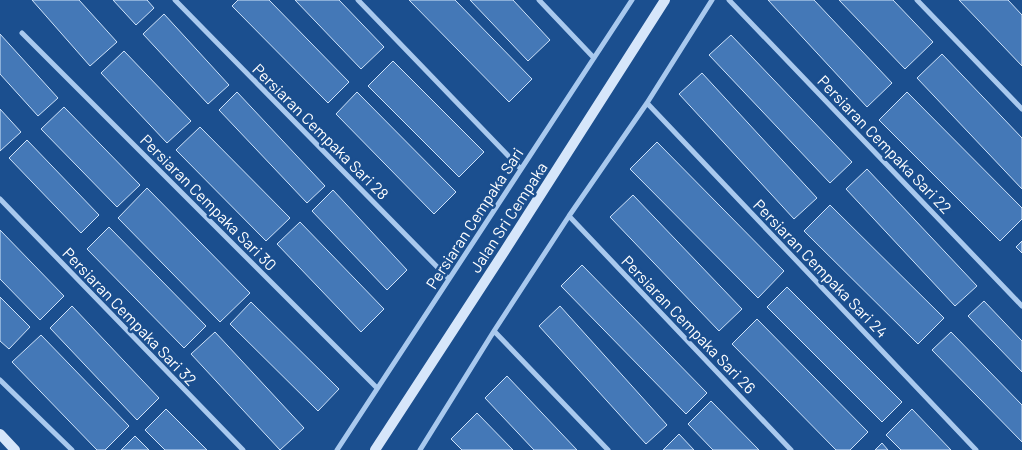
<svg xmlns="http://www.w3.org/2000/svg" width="1022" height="450" viewBox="0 0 1022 450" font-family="Barlow,sans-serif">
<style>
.building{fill:#4478b7;stroke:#cfe3fa}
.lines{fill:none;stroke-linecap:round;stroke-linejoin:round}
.street{stroke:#a9c9ee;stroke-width:5}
.secondary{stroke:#d6e6fa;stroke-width:10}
.labels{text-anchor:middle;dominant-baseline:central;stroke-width:5;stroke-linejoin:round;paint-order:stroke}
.street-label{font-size:16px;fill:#fff;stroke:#1b4f8f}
</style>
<rect width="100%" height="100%" fill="#1b4f8f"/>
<path class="building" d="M 32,0 L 79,0 L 117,42 L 90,66 Z
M 113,0 L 147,0 L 154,8 L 136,25 Z
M 238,0 L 269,0 L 349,82 L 328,103 L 232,6 Z
M 295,0 L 339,0 L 384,47 L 361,69 Z
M 409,0 L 455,0 L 532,79 L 509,102 Z
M 470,0 L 513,0 L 550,40 L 528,61 Z
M 768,0 L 814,0 L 892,83 L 867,107 Z
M 839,0 L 893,0 L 933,42 L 905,69 Z
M 959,0 L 1008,0 L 1022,15 L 1022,66 Z
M 164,14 L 229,85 L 208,104 L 143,34 Z
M 0,34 L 58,98 L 38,116 L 0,74 Z
M 731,35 L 852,162 L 830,183 L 709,55 Z
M 124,51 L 191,121 L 167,143 L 101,73 Z
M 942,54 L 1022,138 L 1022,189 L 917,78 Z
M 393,61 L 484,152 L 459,177 L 368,86 Z
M 702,73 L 817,198 L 794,219 L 679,94 Z
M 237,92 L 325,186 L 307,203 L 219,110 Z
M 357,92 L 456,192 L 434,214 L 336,114 Z
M 907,92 L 1022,208 L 1022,219 L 1000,241 L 879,120 Z
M 64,107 L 140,185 L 117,207 L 41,129 Z
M 0,109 L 21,132 L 0,151 Z
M 200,127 L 290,218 L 266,241 L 176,150 Z
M 27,140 L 99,215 L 81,233 L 9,158 Z
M 657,142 L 784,271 L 758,298 L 630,169 Z
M 867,169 L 977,286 L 955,306 L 846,189 Z
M 147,188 L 250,293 L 220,322 L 118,218 Z
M 333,190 L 407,270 L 387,290 L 312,211 Z
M 633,195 L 742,309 L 719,331 L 610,217 Z
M 830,205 L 944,318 L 918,344 L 804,231 Z
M 300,222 L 384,309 L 361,332 L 277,244 Z
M 109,227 L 206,326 L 184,348 L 87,249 Z
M 0,230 L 64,296 L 40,320 L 0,279 Z
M 1022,241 L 1022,253 L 1016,247 Z
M 582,265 L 707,393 L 686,414 L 561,286 Z
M 787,287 L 902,402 L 882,422 L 767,307 Z
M 0,297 L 30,327 L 9,349 L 0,341 Z
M 984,301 L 1022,341 L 1022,372 L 968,316 Z
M 251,302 L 339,389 L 318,411 L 230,324 Z
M 72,306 L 159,398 L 137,420 L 50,328 Z
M 560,306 L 667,425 L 646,444 L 539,326 Z
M 757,319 L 868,432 L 850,450 L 836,450 L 732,344 Z
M 215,332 L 304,428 L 280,450 L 191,354 Z
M 951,332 L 1022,405 L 1022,442 L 932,350 Z
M 41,335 L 129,426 L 105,450 L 97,450 L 12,362 Z
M 507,376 L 577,450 L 534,450 L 485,398 Z
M 711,401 L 759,450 L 713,450 L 688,424 Z
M 166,409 L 207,450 L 165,450 L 145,430 Z
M 912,409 L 951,450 L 901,450 L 886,435 Z
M 477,413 L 513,450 L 462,450 L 451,439 Z
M 679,434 L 694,450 L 663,450 Z
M 135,436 L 149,450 L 121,450 Z
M 882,443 L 888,450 L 875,450 Z"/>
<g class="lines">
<path class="street" d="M 175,0 L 449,279
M 358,0 L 521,169
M 539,0 L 594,58
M 729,0 L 1022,306
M 917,0 L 1022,109
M 22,33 L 377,388
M 647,103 L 976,450
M 0,199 L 243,450
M 569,216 L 791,450
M 494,331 L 608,450
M 0,380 L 72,450
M 337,450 L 632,0
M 420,450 L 494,331 L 569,216 L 647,103 L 712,0"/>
<path class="secondary" d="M 0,434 L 15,450
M 375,450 L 504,252 L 665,0"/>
</g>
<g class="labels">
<g class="street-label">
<text transform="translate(321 131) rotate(45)">Persiaran Cempaka Sari 28</text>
<text transform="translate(885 144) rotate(46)">Persiaran Cempaka Sari 22</text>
<text transform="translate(209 202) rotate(45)">Persiaran Cempaka Sari 30</text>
<text transform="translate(508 217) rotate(-57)">Jalan Sri Cempaka</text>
<text transform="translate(474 218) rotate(-57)">Persiaran Cempaka Sari</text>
<text transform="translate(821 268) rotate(46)">Persiaran Cempaka Sari 24</text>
<text transform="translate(130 316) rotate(46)">Persiaran Cempaka Sari 32</text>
<text transform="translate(689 324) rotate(46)">Persiaran Cempaka Sari 26</text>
</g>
</g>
</svg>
